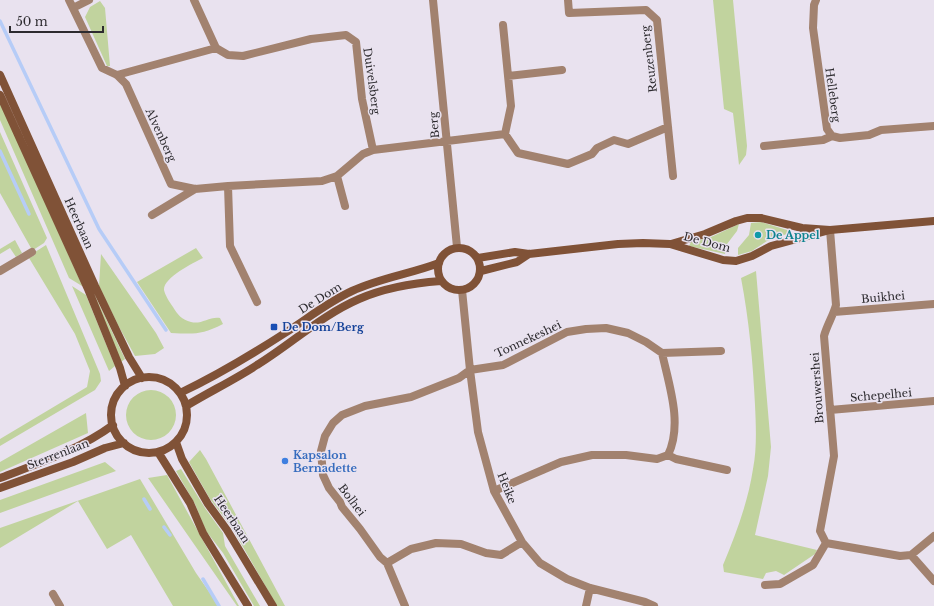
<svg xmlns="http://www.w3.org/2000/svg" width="934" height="606" viewBox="0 0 934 606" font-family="'Libre Baskerville',serif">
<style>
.green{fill:#c1d39e}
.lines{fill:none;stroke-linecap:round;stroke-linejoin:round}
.stream{stroke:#b6ccf7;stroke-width:3.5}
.street{stroke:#a2826f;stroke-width:8}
.secondary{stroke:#805237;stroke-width:8}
.culture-dot{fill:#0f9aa8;stroke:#e9e2ef;stroke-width:1.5}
.transit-dot{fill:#1a4fb4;stroke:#e9e2ef;stroke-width:1.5}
.shop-dot{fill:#3f7fe0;stroke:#e9e2ef;stroke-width:1.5}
.labels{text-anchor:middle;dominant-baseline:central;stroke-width:3;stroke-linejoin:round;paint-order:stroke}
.street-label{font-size:11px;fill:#2d2b2f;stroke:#e9e2ef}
.culture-label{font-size:11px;font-weight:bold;fill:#0d838f;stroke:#e9e2ef;text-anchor:start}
.transit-label{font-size:11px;font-weight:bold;fill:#164399;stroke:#e9e2ef;text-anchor:start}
.shop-label{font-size:11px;font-weight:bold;fill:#366cbe;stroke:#e9e2ef;text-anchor:start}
</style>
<rect width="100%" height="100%" fill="#e9e2ef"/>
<path class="green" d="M 713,0 L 733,0 L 747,146 L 746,155 L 739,165 L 733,113 L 724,109 Z
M 100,1 L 105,8 L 110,66 L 107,66 L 85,17 L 90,7 Z
M 0,102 L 82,285 L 82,286 L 69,278 L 0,120 Z
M 0,132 L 47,238 L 44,243 L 33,250 L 31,248 L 0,193 Z
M 761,222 L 787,230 L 787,234 L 767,241 L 752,251 L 738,255 L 738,248 L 749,235 L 751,223 Z
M 739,224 L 737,231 L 727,244 L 725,254 L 689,246 L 691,242 L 711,237 Z
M 15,240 L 22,253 L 16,257 L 10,248 L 0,254 L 0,249 Z
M 46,245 L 100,374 L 101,381 L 95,390 L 0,446 L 0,439 L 87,387 L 90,371 L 75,334 L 29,258 L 35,255 L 35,252 Z
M 196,248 L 203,258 C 193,263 163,278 164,290 C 165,295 170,303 173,307 C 177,314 182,320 191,322 C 201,325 210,316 220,318 L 223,324 C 201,335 195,334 171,333 L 137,282 Z
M 101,254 L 156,333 L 164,348 L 155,354 L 135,356 L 118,325 L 99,286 Z
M 756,271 L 771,447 L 768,476 L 755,535 L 817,550 L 815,554 L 784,575 L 776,571 L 766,573 L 763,579 L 724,572 L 723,565 C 736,534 748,502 753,469 C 757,449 756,426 755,405 C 753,362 749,320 741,278 Z
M 90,285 L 125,359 L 121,362 Z
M 72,286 L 86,295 L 115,366 L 109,371 Z
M126 415a25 25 0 1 1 50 0a25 25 0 1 1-50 0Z
M 86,413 L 88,433 L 0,472 L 0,462 Z
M 200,450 L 206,459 L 285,606 L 277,606 L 232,528 L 210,499 L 189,462 Z
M 105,462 L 116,471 L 0,513 L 0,500 Z
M 181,469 L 205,508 L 223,533 L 225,546 L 260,606 L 254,606 L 223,553 L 206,531 L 195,504 L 176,471 Z
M 167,475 L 239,606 L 237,606 L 148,478 Z
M 140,479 L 196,573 L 219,606 L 173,606 L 131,535 L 107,549 L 78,501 L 0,548 L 0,528 Z"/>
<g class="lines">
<path class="stream" d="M 0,21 L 99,229 L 166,330
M 0,151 L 29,214
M 144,499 L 150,509
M 164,527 L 170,535
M 203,579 L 219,606"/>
<path class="street" d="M 69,0 L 102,68 L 117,75 L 126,84 L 171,184 L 195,189 L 228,186 L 322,181 L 337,176 L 363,154 L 373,150 L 505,134 L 518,153 L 568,164 L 592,154 L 597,148 L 614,140 L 628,144 L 668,127
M 194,0 L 216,48 L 228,55 L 243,56 L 311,39 L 346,35 L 356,42 L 362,99 L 373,150
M 433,0 L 457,247
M 568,0 L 569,13 L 646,10 L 657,20 L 673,176
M 816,0 L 814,5 L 813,28 L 827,129 L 832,136 L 840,138 L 869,135 L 881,130 L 934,126
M 73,8 L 89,0
M 503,25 L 511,106 L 505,134
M 117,75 L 216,48
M 508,76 L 562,70
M 764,146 L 823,140 L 832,136
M 337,176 L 345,206
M 228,186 L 230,246 L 257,302
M 152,215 L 195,189
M 0,271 L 32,252
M 462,290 L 470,370 L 478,432 L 494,491 L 522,542 L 540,563 L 567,579 L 590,588 L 645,602 L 654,606
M 834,312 L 934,304
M 830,410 L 934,401
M 668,455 L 676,459 L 727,470
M 494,491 L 561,462 L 592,455 L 626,455 L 657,459 L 668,455 C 683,424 669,385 662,353
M 826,543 L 820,531 L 834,456 L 824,336 C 827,325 833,316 836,305 L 830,230
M 826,543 L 900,556 L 911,555 L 934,536
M 911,555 L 934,581
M 387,563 L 411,549 L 436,543 L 461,544 L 486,553 L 501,555 L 522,542
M 765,585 L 780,584 L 813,565 L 826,543
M 53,594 L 60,606
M 405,606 L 387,563 L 380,557 L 360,529 L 342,507 L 340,502 L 329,488 L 323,475 L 321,451 L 325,436 L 333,423 L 342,415 L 365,406 L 411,397 L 459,378 L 470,370 L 503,365 L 567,332 L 586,329 L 606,328 L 628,333 L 646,342 L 662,353 L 721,351
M 586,606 L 590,588"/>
<path class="secondary" d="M 0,75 L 95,286 L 129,357 L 142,378
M 0,95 L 88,289 L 120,368 L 125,386
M 671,244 L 705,234 L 736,221 L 747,218 L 761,218 L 802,228 L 830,230 L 934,221
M438 269a21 21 0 1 1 42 0a21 21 0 1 1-42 0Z
M 478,258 L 515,252 L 529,254 L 618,244 L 643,243 L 670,244 L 723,260 L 736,261 L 752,256 L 771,246 L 830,230
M 481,271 L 517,262 L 529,254
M111 415a38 38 0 1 1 76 0a38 38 0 1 1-76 0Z
M 180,393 C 216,376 251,355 285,333 C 307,319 328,302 352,291 C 380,278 410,274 439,263
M 186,406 C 209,392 234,380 257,365 C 291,344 322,315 359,299 C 384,288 414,283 441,281
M 176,442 L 182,459 L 208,504 L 227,530 L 273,606
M 158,452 L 190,503 L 203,533 L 248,606
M 0,478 C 39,463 79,450 113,425
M 0,488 L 73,462 L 105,448 L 124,443"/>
</g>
<circle class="culture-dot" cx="758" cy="235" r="4"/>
<rect class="transit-dot" x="270" y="323" width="8" height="8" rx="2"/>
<circle class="shop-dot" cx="285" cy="461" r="4"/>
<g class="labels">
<g class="street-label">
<text transform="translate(649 59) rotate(-97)">Reuzenberg</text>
<text transform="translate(372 81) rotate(82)">Duivelsberg</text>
<text transform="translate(833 95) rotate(82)">Helleberg</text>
<text transform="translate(434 125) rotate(-95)">Berg</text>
<text transform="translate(161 135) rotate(65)">Alvenberg</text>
<text transform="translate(79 223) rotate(66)">Heerbaan</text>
<text transform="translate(707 242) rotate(15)">De Dom</text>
<text transform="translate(883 297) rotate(-5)">Buikhei</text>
<text transform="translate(320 298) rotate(-32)">De Dom</text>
<text transform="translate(528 339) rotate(-25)">Tonnekeshei</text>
<text transform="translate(817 388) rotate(-94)">Brouwershei</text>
<text transform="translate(881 395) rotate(-5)">Schepelhei</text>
<text transform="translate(58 454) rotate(-21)">Sterrenlaan</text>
<text transform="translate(507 488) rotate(68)">Heike</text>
<text transform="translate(352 500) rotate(53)">Bolhei</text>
<text transform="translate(232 519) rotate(56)">Heerbaan</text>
</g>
<g class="culture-label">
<text x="766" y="235">De Appel</text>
</g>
<g class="transit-label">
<text x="282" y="327">De Dom/Berg</text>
</g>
<g class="shop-label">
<text x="293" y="455">Kapsalon<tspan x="293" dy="13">Bernadette</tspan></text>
</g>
</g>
<path d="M10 26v6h93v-6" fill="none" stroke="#2d2b2f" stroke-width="2"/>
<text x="16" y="26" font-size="12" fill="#2d2b2f" stroke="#e9e2ef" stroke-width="3" paint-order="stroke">50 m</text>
</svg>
